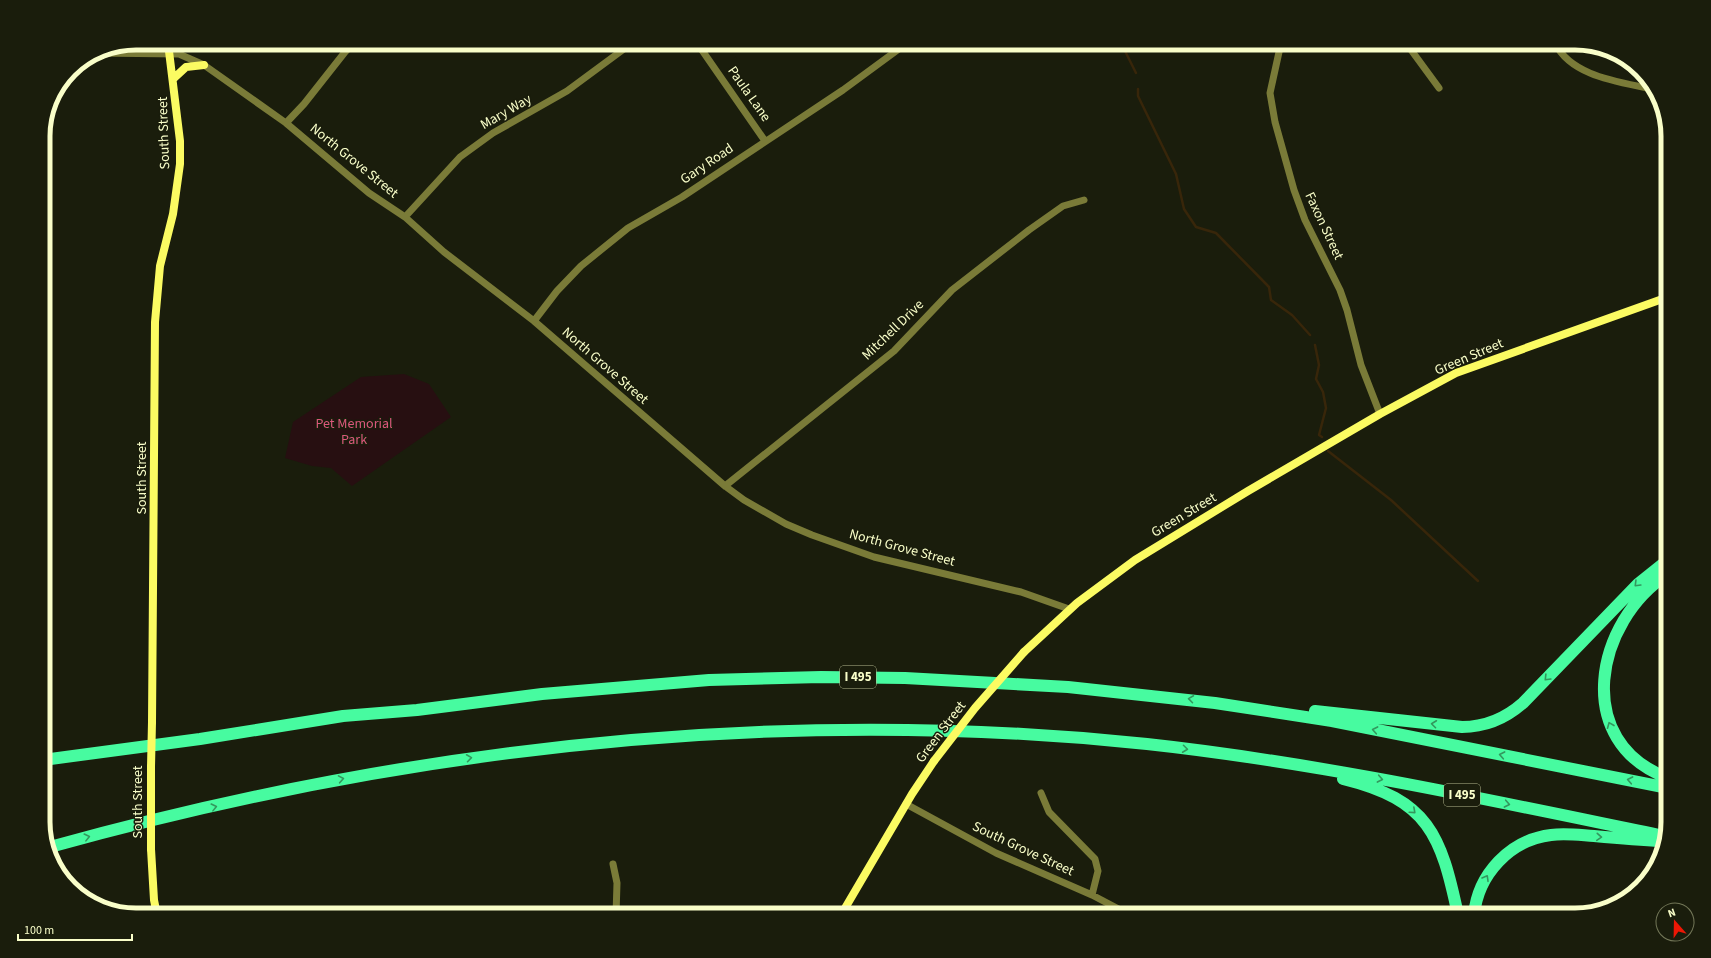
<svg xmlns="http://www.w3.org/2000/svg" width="1711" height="958" viewBox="0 0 1711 958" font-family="'Source Sans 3',sans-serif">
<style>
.green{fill:#270f11}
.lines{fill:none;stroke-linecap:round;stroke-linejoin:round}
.stream{stroke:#38260a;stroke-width:2.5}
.minor{stroke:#7a7b38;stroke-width:7}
.secondary{stroke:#fbfb62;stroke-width:8}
.motorway{stroke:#47fba0;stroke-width:12}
.secondary-bridge{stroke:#fbfb62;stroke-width:8}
.oneway{stroke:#33975d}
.labels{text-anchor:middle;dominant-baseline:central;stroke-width:3;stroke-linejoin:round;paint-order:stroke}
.shield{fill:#1a1d0c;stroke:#b6ba90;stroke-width:1}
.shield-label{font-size:13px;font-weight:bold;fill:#f9fec9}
.street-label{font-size:14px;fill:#f9fec9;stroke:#1a1d0c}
.park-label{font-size:14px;fill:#db587c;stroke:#1a1d0c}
.rim{fill:none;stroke:#f9fec9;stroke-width:5}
</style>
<rect width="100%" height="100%" fill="#1a1d0c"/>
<path class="green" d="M 404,374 L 429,384 L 451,417 L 352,486 L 331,468 L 312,466 L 285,458 L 293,422 L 361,377 Z"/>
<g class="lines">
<path class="stream" d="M 1121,43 L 1136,73
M 1138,89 L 1138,96 L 1176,174 L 1184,209 L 1196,227 L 1216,233 L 1269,287 L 1271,300 L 1292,315 L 1310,335
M 1315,345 L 1319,365 L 1316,379 L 1323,392 L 1326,408 L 1319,435 L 1322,437
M 1328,451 L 1391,500 L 1478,581"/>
<path class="minor" d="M 697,43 L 765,141
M 1281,43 L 1270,93 L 1275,122 L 1294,190 L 1305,220 L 1340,290 L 1347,310 L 1361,365 L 1380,414
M 1406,43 L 1439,88
M 1555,43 C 1572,78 1623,82 1656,90
M 96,53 L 179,54 L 204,65 L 286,123 L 369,193 L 405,217 L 444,252 L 534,321 L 725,486 L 744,500 L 786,524 L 812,535 L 874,557 L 1021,592 L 1069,609
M 286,123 L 304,104 L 345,52 L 354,43
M 405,217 L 460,157 L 493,133 L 567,91 L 632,43
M 534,321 L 557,291 L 581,266 L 628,228 L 682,197 L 843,90 L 907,43
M 725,486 L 894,351 L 952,290 L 1029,230 L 1063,206 L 1084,200
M 1041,793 L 1049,812 L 1095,859 L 1098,871 L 1092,895
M 906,804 L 996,853 L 1092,895 L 1130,915
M 613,864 L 617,883 L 616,915"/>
<path class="secondary" d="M 173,79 L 186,67 L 204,65
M 1024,652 L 1077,603 L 1135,560 L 1248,491 L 1380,414 L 1456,373 L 1668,297
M 152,722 L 155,322 L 160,266 L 173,214 L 180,164 L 180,141 L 168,43
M 151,794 L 151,767
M 151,849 L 154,900 L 157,915
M 841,915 L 912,794 L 934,761"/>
<path class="motorway" d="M 1668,574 C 1595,621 1571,742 1668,778
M 1315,711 L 1462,727 C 1485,727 1506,718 1523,703 L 1638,584 L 1668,560
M 43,760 L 200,739 L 343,716 L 417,710 L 542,694 L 709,680 L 821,677 L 905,678 L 1068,687 L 1215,703 L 1332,721 L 1668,788
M 1343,779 C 1429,800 1441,835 1458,915
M 50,847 C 409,747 775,705 1147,744 C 1321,763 1493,801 1664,836
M 1474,915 C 1478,874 1510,840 1551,835 C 1565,833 1579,835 1594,836 C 1616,838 1639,840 1661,841"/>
<path class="secondary-bridge" d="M 934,761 L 975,708 L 1024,652
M 151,767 L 152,722
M 151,849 L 151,794"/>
</g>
<defs><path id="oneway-chevron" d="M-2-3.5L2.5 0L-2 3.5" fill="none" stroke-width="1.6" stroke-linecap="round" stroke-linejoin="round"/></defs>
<g class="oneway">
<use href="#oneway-chevron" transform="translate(1637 584) rotate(135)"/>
<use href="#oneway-chevron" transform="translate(1547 678) rotate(134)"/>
<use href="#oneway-chevron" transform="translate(1191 699) rotate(-172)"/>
<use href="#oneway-chevron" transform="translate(1434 724) rotate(-173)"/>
<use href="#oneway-chevron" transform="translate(1610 725) rotate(-112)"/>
<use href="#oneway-chevron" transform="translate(1375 730) rotate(-169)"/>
<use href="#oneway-chevron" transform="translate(1185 749) rotate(7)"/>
<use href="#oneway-chevron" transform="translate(1502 755) rotate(-169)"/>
<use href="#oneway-chevron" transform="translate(469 758) rotate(-8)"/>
<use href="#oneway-chevron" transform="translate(341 779) rotate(-10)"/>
<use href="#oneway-chevron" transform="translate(1380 779) rotate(11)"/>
<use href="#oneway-chevron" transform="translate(1630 780) rotate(-169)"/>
<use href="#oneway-chevron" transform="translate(1507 804) rotate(11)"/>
<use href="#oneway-chevron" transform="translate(214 807) rotate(-14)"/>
<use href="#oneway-chevron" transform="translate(1413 811) rotate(42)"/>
<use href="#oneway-chevron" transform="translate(87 837) rotate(-14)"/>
<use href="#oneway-chevron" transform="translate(1599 837) rotate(4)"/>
<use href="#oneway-chevron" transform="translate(1486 878) rotate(-60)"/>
</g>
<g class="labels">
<g class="shield">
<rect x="840" y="666" width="36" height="22" rx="3"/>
<rect x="1444" y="784" width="36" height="22" rx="3"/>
</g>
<g class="shield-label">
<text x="858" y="677">I 495</text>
<text x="1462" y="795">I 495</text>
</g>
<g class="street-label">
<text transform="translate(749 94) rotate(55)">Paula Lane</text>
<text transform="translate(506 112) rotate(-30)">Mary Way</text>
<text transform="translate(164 133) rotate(-92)">South Street</text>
<text transform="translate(354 161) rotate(39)">North Grove Street</text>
<text transform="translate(707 164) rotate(-34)">Gary Road</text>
<text transform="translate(1324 226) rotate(65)">Faxon Street</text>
<text transform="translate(893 330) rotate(-44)">Mitchell Drive</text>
<text transform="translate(1469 357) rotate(-23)">Green Street</text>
<text transform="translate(605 366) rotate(41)">North Grove Street</text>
<text transform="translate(142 478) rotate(-90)">South Street</text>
<text transform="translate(1184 515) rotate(-31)">Green Street</text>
<text transform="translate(902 548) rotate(15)">North Grove Street</text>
<text transform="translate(941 732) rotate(-53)">Green Street</text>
<text transform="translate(138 802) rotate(-90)">South Street</text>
<text transform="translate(1023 849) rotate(25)">South Grove Street</text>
</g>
<g class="park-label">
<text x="354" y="424">Pet Memorial<tspan x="354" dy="16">Park</tspan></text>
</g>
</g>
<path d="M0 0H1711V958H0ZM136 50H1575A86 86 0 0 1 1661 136V822A86 86 0 0 1 1575 908H136A86 86 0 0 1 50 822V136A86 86 0 0 1 136 50Z" fill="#1a1d0c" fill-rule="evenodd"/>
<path class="rim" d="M136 50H1575A86 86 0 0 1 1661 136V822A86 86 0 0 1 1575 908H136A86 86 0 0 1 50 822V136A86 86 0 0 1 136 50Z"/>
<g transform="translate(1675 922) rotate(340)"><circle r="19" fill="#1a1d0c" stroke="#737758"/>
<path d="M0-3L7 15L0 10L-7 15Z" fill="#ed1705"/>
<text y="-6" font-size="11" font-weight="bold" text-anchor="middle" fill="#f9fec9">N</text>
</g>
<path d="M18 934v6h114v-6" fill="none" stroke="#f9fec9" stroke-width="2"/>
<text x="24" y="934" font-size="12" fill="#f9fec9" stroke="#1a1d0c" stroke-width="3" paint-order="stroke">100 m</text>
</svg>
